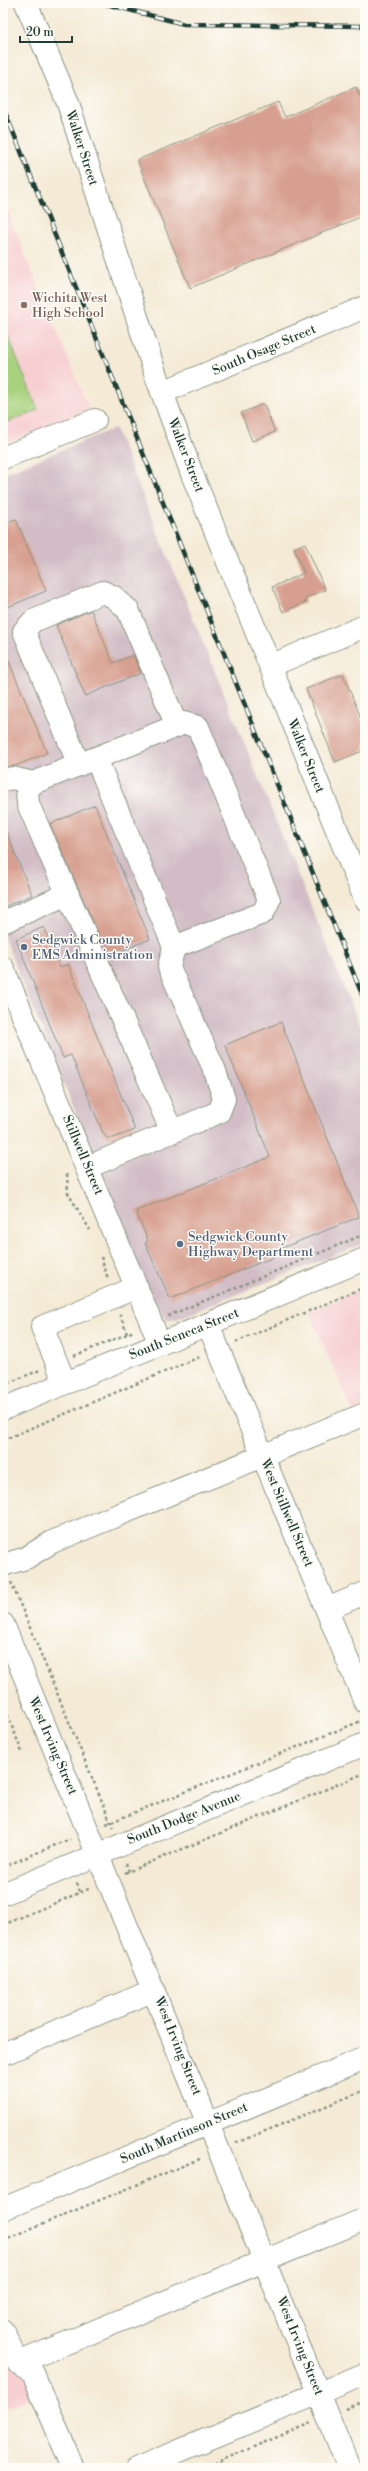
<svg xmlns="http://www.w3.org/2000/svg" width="368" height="2471" viewBox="0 0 368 2471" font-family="'Libre Bodoni',serif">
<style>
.built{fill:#f7cfd1}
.industrial{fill:#d2bdc6}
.green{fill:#a8d27d;stroke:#648858}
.building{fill:#d79f8f}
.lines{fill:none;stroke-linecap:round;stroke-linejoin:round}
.minor-casing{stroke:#8a9484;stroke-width:24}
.path{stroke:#8a9484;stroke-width:2.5;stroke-dasharray:3 3;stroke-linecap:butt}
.minor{stroke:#fff;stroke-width:22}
.rail-casing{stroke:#1f3d34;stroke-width:4.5}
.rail{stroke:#fdfcf7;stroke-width:3;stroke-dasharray:9;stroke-linecap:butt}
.education-dot{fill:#8d6e63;stroke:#fdfcf7;stroke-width:1.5}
.service-dot{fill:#5c6f8a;stroke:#fdfcf7;stroke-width:1.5}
.labels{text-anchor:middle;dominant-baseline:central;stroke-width:3;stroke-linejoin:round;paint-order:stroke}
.street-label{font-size:13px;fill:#1f3d34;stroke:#fdfcf7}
.education-label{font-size:13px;fill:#785e54;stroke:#fdfcf7;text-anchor:start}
.service-label{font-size:13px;fill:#4e5e75;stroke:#fdfcf7;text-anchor:start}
</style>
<rect width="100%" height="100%" fill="#fdfcf7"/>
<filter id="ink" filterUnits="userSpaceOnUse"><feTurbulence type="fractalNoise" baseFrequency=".025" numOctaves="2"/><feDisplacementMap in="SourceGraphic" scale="8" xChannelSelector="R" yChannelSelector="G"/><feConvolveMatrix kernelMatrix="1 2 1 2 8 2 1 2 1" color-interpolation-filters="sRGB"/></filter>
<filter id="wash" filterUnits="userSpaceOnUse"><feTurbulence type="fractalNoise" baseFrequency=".012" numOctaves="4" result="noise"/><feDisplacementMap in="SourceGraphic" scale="16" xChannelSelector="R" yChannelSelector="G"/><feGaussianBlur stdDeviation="0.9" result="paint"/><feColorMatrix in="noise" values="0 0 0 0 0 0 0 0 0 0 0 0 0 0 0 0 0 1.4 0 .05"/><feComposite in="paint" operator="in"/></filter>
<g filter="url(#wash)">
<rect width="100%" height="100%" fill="#f4ead5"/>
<path class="built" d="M 3,201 L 89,409 L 3,445 Z
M 365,1287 L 365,1418 L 357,1422 L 309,1312 Z
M 3,2319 L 35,2396 L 3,2410 Z"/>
<path class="industrial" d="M 115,428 L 365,1038 L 365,1243 L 177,1318 L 166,1320 L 151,1296 L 3,935 L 3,474 Z"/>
<path class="green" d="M 3,324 L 38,410 L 3,424 Z"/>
<g id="blocks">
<path class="building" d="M 356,87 L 365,108 L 365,215 L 190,288 L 137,160 L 278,102 L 285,117 Z
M 264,404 L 275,432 L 252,441 L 241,413 Z
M 16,519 L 46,591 L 3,609 L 3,524 Z
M 305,543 L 325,590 L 305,598 L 306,602 L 283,612 L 272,587 L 304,573 L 294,548 Z
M 91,610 L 113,663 L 133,655 L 141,673 L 85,696 L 56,625 Z
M 3,647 L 47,753 L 15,766 L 3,767 Z
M 343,674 L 365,728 L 365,750 L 335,762 L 306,689 Z
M 95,805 L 150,939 L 108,956 L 50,824 Z
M 3,824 L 32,895 L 3,907 Z
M 44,927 L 60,967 L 68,964 L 135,1130 L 113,1138 L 107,1138 L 103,1133 L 71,1055 L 63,1058 L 16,939 Z
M 281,1022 L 359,1217 L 272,1252 L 274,1257 L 170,1299 L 145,1243 L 148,1241 L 136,1211 L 270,1157 L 225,1045 Z"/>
</g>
</g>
<g filter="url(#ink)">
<use href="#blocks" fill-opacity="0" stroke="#8a9484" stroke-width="1"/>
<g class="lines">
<g class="minor-casing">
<path id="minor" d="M 26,3 L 68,103 L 155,373 L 192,474 L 365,899
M 163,392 L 365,307
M 3,458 L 95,420
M 270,666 L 365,626
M 96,758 L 174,947
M 79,765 L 24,631 L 33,621 L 103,592 L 114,597 L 128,610 L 177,726
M 3,780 L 12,778 L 33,783
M 3,922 L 68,894
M 3,968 L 160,1344
M 88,1167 L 219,1112 L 224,1099 L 215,1071 L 169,967 L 174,947 L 263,913 L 269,900 L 198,727 L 184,723 L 33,783 L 27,791 L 28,804 L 172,1132
M 208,1324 L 365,1702
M 65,1383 L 42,1327 L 137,1287
M 3,1409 L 365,1259
M 3,1565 L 26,1558 L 52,1542 L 365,1414
M 327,1609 L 365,1593
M 3,1624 L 349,2468
M 3,1894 L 365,1744
M 3,2054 L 154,1990
M 3,2209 L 365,2058
M 3,2331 L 18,2363 L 365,2219
M 18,2363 L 33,2373 L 73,2468
M 138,2468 L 365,2374"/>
</g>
<path class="path" d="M 67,1174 L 68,1193 L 90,1230
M 101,1257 L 108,1279
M 120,1314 L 127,1334
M 168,1316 L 365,1234
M 236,1342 L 365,1287
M 74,1356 L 134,1331
M 3,1385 L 40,1370
M 3,1440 L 202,1356
M 11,1582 L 113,1828
M 3,1704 L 22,1752
M 106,1824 L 361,1721
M 126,1863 L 129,1872
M 3,1867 L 70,1839
M 125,1873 L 365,1773
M 77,1883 L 80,1892
M 3,1925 L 91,1888
M 236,2143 L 365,2090
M 3,2240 L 202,2158
M 345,2409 L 365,2400
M 203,2468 L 311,2423"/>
<use href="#minor" class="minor"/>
<g class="rail-casing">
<path id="rail" d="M 102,3 L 184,24 L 365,26
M 3,107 L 365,1002"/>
</g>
<use href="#rail" class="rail"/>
</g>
</g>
<circle class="education-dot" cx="24" cy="305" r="4"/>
<g class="service-dot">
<circle cx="24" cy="947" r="4"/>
<circle cx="180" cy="1244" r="4"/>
</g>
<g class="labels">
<g class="street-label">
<text transform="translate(82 148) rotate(72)">Walker Street</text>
<text transform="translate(264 350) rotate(-23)">South Osage Street</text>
<text transform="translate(186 455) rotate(69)">Walker Street</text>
<text transform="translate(306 756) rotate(68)">Walker Street</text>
<text transform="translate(83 1155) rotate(67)">Stillwell Street</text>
<text transform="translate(184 1334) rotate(-22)">South Seneca Street</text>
<text transform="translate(287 1513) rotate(67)">West Stillwell Street</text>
<text transform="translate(53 1746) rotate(67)">West Irving Street</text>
<text transform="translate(184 1818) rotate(-22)">South Dodge Avenue</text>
<text transform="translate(178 2046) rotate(68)">West Irving Street</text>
<text transform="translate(184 2133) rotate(-23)">South Martinson Street</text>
<text transform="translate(300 2346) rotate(68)">West Irving Street</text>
</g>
<g class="education-label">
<text x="32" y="298">Wichita West<tspan x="32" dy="15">High School</tspan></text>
</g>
<g class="service-label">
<text x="32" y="940">Sedgwick County<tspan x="32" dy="15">EMS Administration</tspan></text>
<text x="188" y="1237">Sedgwick County<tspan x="188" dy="15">Highway Department</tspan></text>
</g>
</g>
<rect width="368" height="2471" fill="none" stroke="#fdfcf7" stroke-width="16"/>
<path d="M20 36v6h52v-6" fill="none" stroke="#1f3d34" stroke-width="2"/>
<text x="26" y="36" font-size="12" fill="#1f3d34" stroke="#fdfcf7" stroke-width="3" paint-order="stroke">20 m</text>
</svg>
